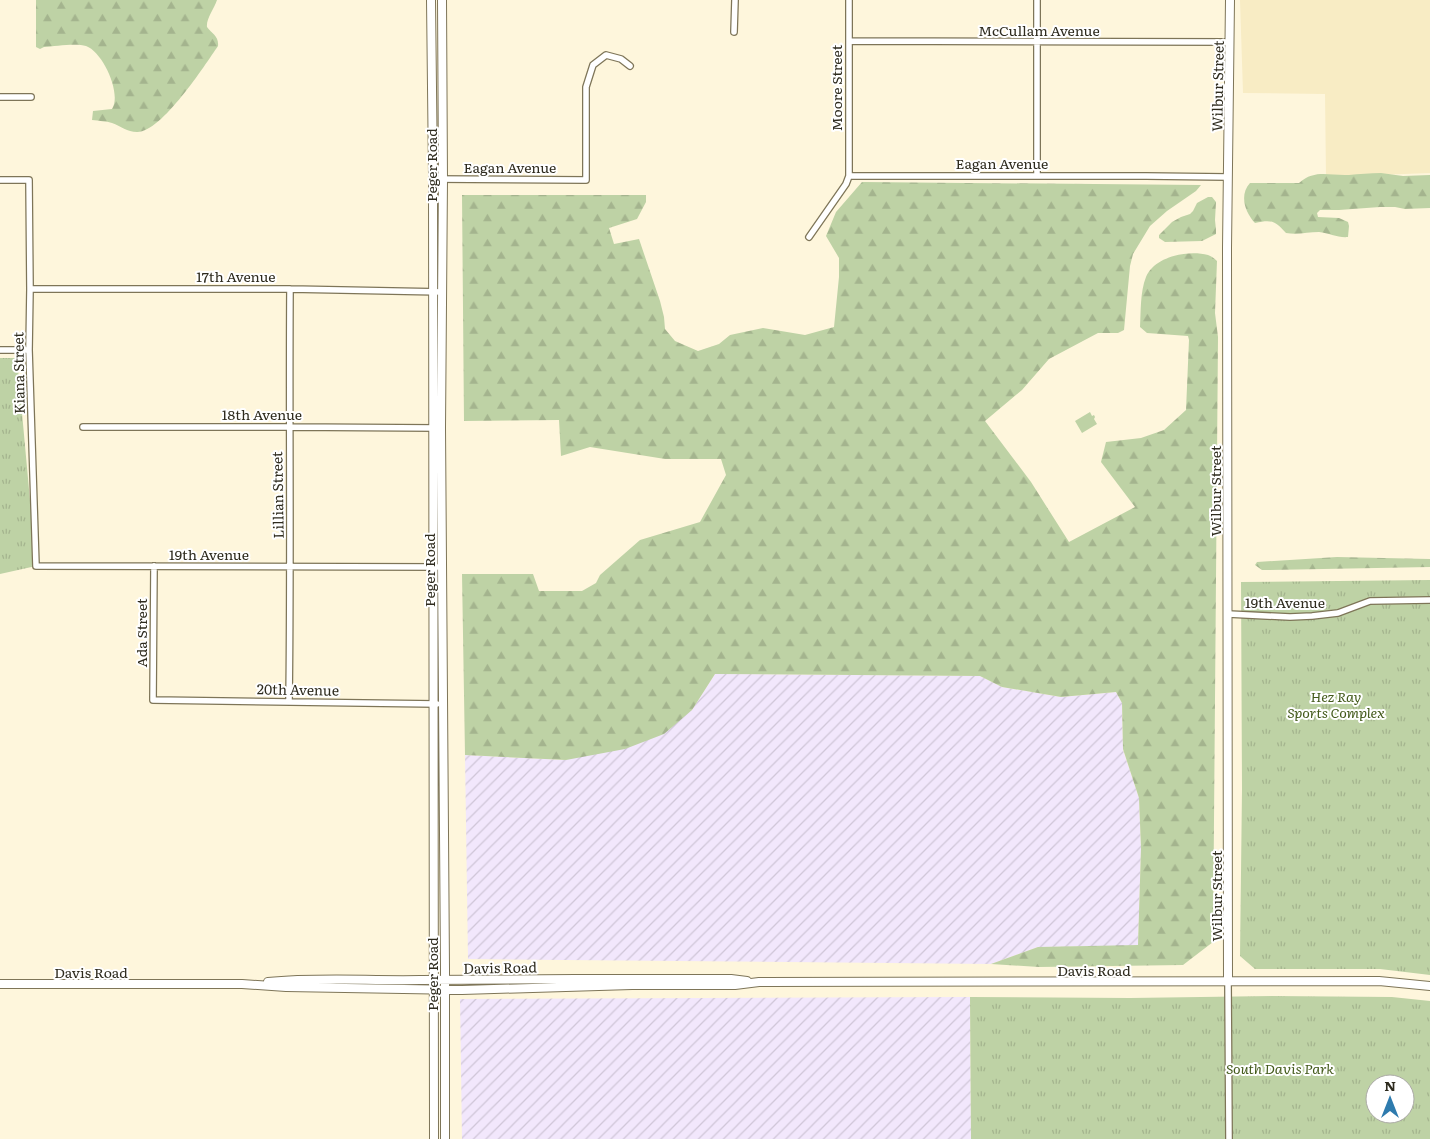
<svg xmlns="http://www.w3.org/2000/svg" width="1430" height="1139" viewBox="0 0 1430 1139" font-family="Literata,serif">
<style>
.built{fill:#f8ecc4}
.industrial{fill:url(#industrial-furrows)}
.grass{fill:#bed2a5}
.forest{fill:url(#forest-firs)}
.park{fill:url(#park-tufts);fill-rule:evenodd}
.lines{fill:none;stroke-linecap:round;stroke-linejoin:round}
.street-casing{stroke:#7e7558;stroke-width:8}
.secondary-casing{stroke:#7e7558;stroke-width:10}
.street{stroke:#fff;stroke-width:5.5}
.secondary{stroke:#fff;stroke-width:8}
.labels{text-anchor:middle;dominant-baseline:central;stroke-width:4;stroke-linejoin:round;paint-order:stroke}
.street-label{font-size:14px;fill:#2e2b1e;stroke:#fff}
.park-label{font-size:14px;font-style:italic;fill:#435a1b;stroke:#fff}
</style>
<defs>
<pattern id="industrial-furrows" width="10" height="10" patternUnits="userSpaceOnUse" patternTransform="scale(1.25)"><rect width="10" height="10" fill="#f2e7fc"/><path d="M-1 1l2-2M0 10L10 0M9 11l2-2" fill="none" stroke="#d0c6d8"/></pattern>
<pattern id="forest-firs" width="22" height="20" patternUnits="userSpaceOnUse" patternTransform="scale(1.25)"><rect width="22" height="20" fill="#bed2a5"/><path d="M5 1l3.5 6h-7zM16 11l3.5 6h-7z" fill="#a4b48e"/></pattern>
<pattern id="park-tufts" width="24" height="20" patternUnits="userSpaceOnUse" patternTransform="scale(1.25)"><rect width="24" height="20" fill="#bed2a5"/><path d="M3 7l-1-3M5 7V3M7 7l1-3M15 17l-1-3M17 17v-4M19 17l1-3" fill="none" stroke="#a4b48e"/></pattern>
</defs>
<rect width="100%" height="100%" fill="#fef6dc"/>
<path class="built" d="M 1240,0 L 1430,0 L 1430,173 L 1326,177 L 1325,94 L 1243,93 Z"/>
<path class="industrial" d="M 715,674 L 980,676 L 1002,687 L 1061,697 L 1116,692 L 1122,703 L 1123,750 L 1139,798 L 1141,848 L 1138,946 L 1038,947 L 991,964 L 468,959 L 465,755 L 566,760 L 692,710 Z
M 970,997 L 971,1139 L 462,1139 L 460,999 Z"/>
<path class="grass" d="M 1090,412 L 1092,416 L 1094,415 L 1095,417 L 1094,419 L 1097,424 L 1082,433 L 1075,421 Z"/>
<path class="forest" d="M 36,0 L 217,0 C 214,9 206,19 207,27 C 212,34 219,36 218,46 C 205,65 161,133 137,132 C 127,132 121,126 112,123 C 106,121 99,121 92,120 L 93,111 L 112,109 C 122,94 103,52 86,46 C 77,43 55,46 44,47 L 40,49 L 36,47 Z
M 1381,173 L 1403,176 L 1430,175 L 1430,208 L 1405,209 L 1395,207 L 1380,207 L 1339,210 L 1320,210 L 1317,213 L 1318,217 L 1339,218 L 1348,222 L 1349,226 L 1348,237 C 1338,238 1329,233 1319,232 C 1308,232 1298,235 1286,233 C 1275,221 1272,219 1255,223 C 1245,212 1239,195 1250,183 L 1299,183 C 1315,169 1329,176 1349,175 C 1359,174 1370,173 1381,173 Z
M 862,182 L 1201,185 L 1196,191 L 1167,211 L 1150,226 L 1133,254 L 1130,266 L 1124,330 L 1118,333 L 1098,333 L 1049,359 L 1022,390 L 985,421 L 1031,482 L 1069,542 L 1135,507 L 1101,462 L 1106,442 L 1141,438 L 1164,430 L 1186,410 L 1189,340 L 1188,336 L 1147,333 L 1140,327 C 1141,311 1140,292 1146,277 C 1155,256 1188,250 1208,255 C 1211,256 1214,258 1217,261 L 1215,313 L 1218,337 L 1213,942 L 1183,965 L 1039,967 L 991,964 L 1038,947 L 1138,945 L 1141,848 L 1139,798 L 1123,749 L 1122,703 L 1116,692 L 1061,697 L 1002,687 L 980,676 L 715,674 L 692,710 L 664,734 L 625,749 L 566,760 L 465,755 L 462,574 L 533,574 L 539,591 L 582,591 L 596,583 L 600,575 L 640,540 L 700,522 L 726,475 L 721,459 L 665,459 L 590,447 L 561,456 L 559,420 L 464,421 L 462,195 L 646,195 L 646,202 L 637,219 L 609,228 L 614,244 L 639,239 L 660,301 L 664,317 L 665,329 L 675,341 L 698,351 L 719,344 L 730,335 L 763,328 L 805,335 L 834,327 L 839,277 L 839,258 L 826,236 L 836,212 Z
M 1208,197 L 1212,197 L 1216,202 L 1215,220 L 1216,230 L 1216,234 L 1202,241 L 1165,242 L 1159,238 L 1159,235 L 1172,222 L 1181,217 L 1190,214 L 1193,211 L 1197,203 Z
M 1337,557 L 1430,559 L 1430,567 L 1270,570 L 1262,570 L 1255,565 L 1257,562 Z"/>
<path class="park" d="M 0,358 L 17,358 L 36,566 L 0,574 Z
M 1430,580 L 1430,975 L 1380,969 L 1255,969 L 1240,956 L 1242,789 L 1241,582 Z
M 1272,996 L 1392,997 L 1430,1001 L 1430,1139 L 971,1139 L 970,997 L 1130,998 ZM 1375,1084 L 1405,1084 L 1405,1114 L 1375,1114 Z"/>
<g class="lines">
<g class="street-casing">
<path id="street" d="M 849,0 L 849,176
M 1037,0 L 1037,175
M 734,32 L 735,0
M 849,41 L 1230,42
M 0,97 L 31,97
M 433,179 L 586,180 L 586,87 L 593,65 L 606,55 L 621,59 L 630,66
M 0,180 L 29,180 L 30,289 L 29,350 L 36,566 L 437,567
M 809,237 L 846,184 L 849,176 L 1146,176 L 1227,177
M 30,289 L 290,289 L 443,292
M 0,350 L 29,350
M 83,427 L 289,427 L 436,428
M 154,566 L 153,700 L 437,704
M 1228,614 L 1290,617 L 1312,616 L 1338,613 L 1370,601 L 1430,600
M 289,701 C 291,564 289,426 290,289
M 1228,982 L 1229,1139"/>
</g>
<g class="secondary-casing">
<path id="secondary" d="M 431,0 L 433,175 L 434,1139
M 442,0 L 443,179 L 441,428 L 445,968 L 445,1139
M 268,982 C 319,977 369,981 420,980 C 524,979 627,979 731,979 L 747,981
M 1228,982 L 1227,248 L 1230,0
M 0,984 L 242,984 L 286,987 L 462,990 L 632,985 L 735,985 L 759,982 L 1379,981 L 1430,986"/>
</g>
<use href="#street" class="street"/>
<use href="#secondary" class="secondary"/>
</g>
<g class="labels">
<g class="street-label">
<text x="1039" y="30">McCullam Avenue</text>
<text transform="translate(1217 86) rotate(-89)">Wilbur Street</text>
<text transform="translate(836 88) rotate(-90)">Moore Street</text>
<text x="1002" y="163">Eagan Avenue</text>
<text transform="translate(431 165) rotate(-90)">Peger Road</text>
<text x="510" y="167">Eagan Avenue</text>
<text x="236" y="276">17th Avenue</text>
<text transform="translate(18 373) rotate(-91)">Kiana Street</text>
<text x="262" y="414">18th Avenue</text>
<text transform="translate(1215 491) rotate(-90)">Wilbur Street</text>
<text transform="translate(277 495) rotate(-91)">Lillian Street</text>
<text x="209" y="554">19th Avenue</text>
<text transform="translate(429 570) rotate(-90)">Peger Road</text>
<text x="1285" y="602">19th Avenue</text>
<text transform="translate(141 633) rotate(-90)">Ada Street</text>
<text transform="translate(298 689) rotate(1)">20th Avenue</text>
<text transform="translate(1216 896) rotate(-90)">Wilbur Street</text>
<text transform="translate(500 967) rotate(-1)">Davis Road</text>
<text x="1094" y="970">Davis Road</text>
<text x="91" y="972">Davis Road</text>
<text transform="translate(432 974) rotate(-90)">Peger Road</text>
</g>
<g class="park-label">
<text x="1336" y="696">Hez Ray<tspan x="1336" dy="16">Sports Complex</tspan></text>
<text x="1280" y="1068">South Davis Park</text>
</g>
</g>
<g transform="translate(1390 1099)"><circle r="24" fill="#ffffff" stroke="#abaaa5"/>
<path d="M0-4L9 19L0 12L-9 19Z" fill="#2e7bae"/>
<text y="-8" font-size="14" font-weight="bold" text-anchor="middle" fill="#2e2b1e">N</text>
</g>
</svg>
